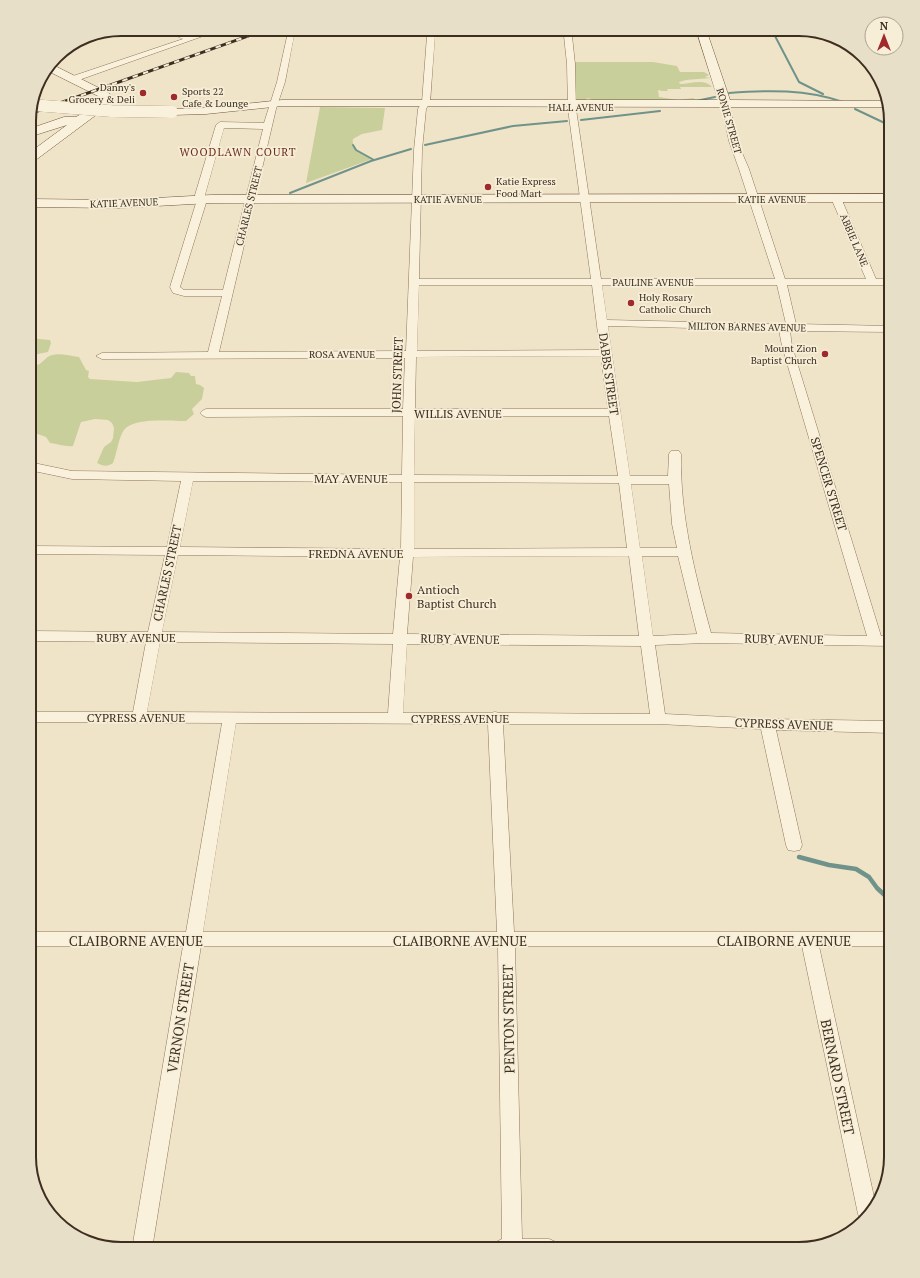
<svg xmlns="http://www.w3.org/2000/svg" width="920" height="1278" viewBox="0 0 920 1278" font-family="'PT Serif',serif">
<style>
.green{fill:#c9cf9b}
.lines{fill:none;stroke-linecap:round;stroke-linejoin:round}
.stream-far1{stroke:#6f938a;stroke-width:2}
.stream{stroke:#6f938a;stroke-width:4.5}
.street-casing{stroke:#8d765c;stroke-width:1}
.secondary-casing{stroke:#6f573f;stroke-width:1}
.street{fill:#faf1dc;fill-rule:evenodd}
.secondary{fill:#faf1dc;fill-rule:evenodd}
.rail-casing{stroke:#3d2e20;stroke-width:3}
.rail{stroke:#f7eed8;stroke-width:2;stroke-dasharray:5.5;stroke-linecap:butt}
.secondary-bridge-casing{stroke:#6f573f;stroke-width:12;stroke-linecap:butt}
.secondary-bridge{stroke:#faf1dc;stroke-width:12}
.poi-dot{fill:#9e2a2b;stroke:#f7eed8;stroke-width:1.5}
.labels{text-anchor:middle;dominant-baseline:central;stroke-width:3.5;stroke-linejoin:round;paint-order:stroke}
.far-poi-label{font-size:10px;fill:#3d2e20;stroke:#f7eed8;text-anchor:start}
.far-street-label{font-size:10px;fill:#3d2e20;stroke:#f7eed8}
.far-neighbourhood-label{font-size:11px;letter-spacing:1px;fill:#6b2e1e;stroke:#f7eed8}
.street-label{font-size:12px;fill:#3d2e20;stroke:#f7eed8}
.poi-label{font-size:12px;fill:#3d2e20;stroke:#f7eed8;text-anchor:start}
.near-street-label{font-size:14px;fill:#3d2e20;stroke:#f7eed8}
.rim{fill:none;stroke:#3d2e20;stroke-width:2}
</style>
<rect width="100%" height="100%" fill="#f0e4c8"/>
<path class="green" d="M 574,62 L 653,62 L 677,66 L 680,72 L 704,72 L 709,75 L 705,77 L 711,78 L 686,80 L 679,82 L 680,84 C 690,84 704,78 712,87 L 680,87 L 681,89 L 667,89 L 668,91 L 662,91 L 658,90 L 659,97 L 678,100 L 693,98 L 697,100 L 684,103 L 593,103 L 591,99 L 587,98 L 585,102 L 577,100 Z
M 320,107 L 385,108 L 382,130 L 362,134 L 353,139 C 351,150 364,154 372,159 L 306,183 Z
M 29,338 L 50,340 L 51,343 L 48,352 L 33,355 L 30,361 L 33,363 L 32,365 C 42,367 44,357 52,355 C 59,353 71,356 79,357 L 86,370 L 89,371 L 88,377 L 90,379 L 137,382 L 171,378 L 176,372 L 189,373 L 191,376 L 195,376 L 196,384 L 200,385 L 204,388 L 202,399 L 192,409 L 194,414 L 186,421 C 171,421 134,417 124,430 C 118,439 117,453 113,463 C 107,467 103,466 97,463 L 104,447 L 111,442 L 113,438 L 114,428 L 112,423 L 108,420 L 95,419 L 81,422 L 73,446 C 65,447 58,444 50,443 L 46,437 L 29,431 Z"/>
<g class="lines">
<path class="stream-far1" d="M 775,36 L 799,82 L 823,94
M 729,93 C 768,90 806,89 843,102
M 696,101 L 715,97
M 855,109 L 891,126
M 581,120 L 660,111
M 353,145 L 356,150 L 374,160
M 425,145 L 513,126 L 567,121
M 290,193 L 371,161 L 411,149"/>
<path class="stream" d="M 799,857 L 829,865 L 856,869 L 869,877 L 877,888 L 891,901"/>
<g class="street-casing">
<path id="street" d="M 161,29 L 172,29 L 190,36 L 211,29 L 223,29 L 76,81 L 70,81 L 69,79 L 70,77 L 183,39 Z
M 563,29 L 571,29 L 571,31 L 810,31 L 822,34 L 572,36 L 575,64 L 576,109 L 601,279 L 775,279 L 739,169 L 729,141 L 722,107 L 726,104 L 730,107 L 737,141 L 749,169 L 785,279 L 866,279 L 831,198 L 836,195 L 841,198 L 876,279 L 891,279 L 891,285 L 787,285 L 796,324 L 891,326 L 891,332 L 790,331 L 792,346 L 881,636 L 891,636 L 891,646 L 705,643 L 655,645 L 665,714 L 767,719 L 891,721 L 891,733 L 776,730 L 802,845 L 800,850 L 794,851 L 788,850 L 786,845 L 761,729 L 658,724 L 503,724 L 514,932 L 891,932 L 891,946 L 819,946 L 876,1206 L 861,1221 L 858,1214 L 802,946 L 515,946 L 522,1239 L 549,1239 L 556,1242 L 559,1249 L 493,1249 L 496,1242 L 502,1239 L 498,946 L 201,946 L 152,1249 L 132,1249 L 183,946 L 29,946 L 29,932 L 186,932 L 222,723 L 29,722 L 29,712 L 133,712 L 146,642 L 29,641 L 29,631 L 148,632 L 165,555 L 29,554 L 29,546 L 167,547 L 181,481 L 72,479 L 29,470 L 29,462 L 72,471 L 402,475 L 403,416 L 206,417 L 202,415 L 200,413 L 202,411 L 206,409 L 403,409 L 405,358 L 102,359 L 96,356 L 102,353 L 208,352 L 222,296 L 184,296 L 173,293 L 170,287 L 196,203 L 195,195 L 216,125 L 220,122 L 264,123 L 277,82 L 288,32 L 563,31 ZM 294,36 L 427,36 L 422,102 L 418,109 L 414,150 L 406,351 L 219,352 L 276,109 L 285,82 ZM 435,36 L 564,36 L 567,64 L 568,109 L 591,279 L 419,279 L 422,150 L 426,109 L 430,102 ZM 224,128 L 263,129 L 223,290 L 184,290 L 180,287 L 206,203 L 205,195 ZM 419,285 L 592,285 L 600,350 L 417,351 ZM 602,285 L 777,285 L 786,324 L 607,320 ZM 608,326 L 779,330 L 782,346 L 867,636 L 711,633 C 695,574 680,516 681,454 L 679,451 L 671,451 L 669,454 L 668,476 L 630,476 ZM 601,356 L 608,409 L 415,409 L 416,357 ZM 415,416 L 609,416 L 618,476 L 414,475 ZM 193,481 L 402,482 L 401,549 L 180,547 ZM 414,482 L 619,483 L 627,548 L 414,549 ZM 631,484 L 669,484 L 672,524 L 677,548 L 640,548 ZM 178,555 L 400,557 L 393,634 L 162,632 ZM 629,556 L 639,636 L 407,634 L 413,557 ZM 642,556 L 678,556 L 697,634 L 653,636 ZM 160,642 L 393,644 L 388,713 L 147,712 ZM 407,644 L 641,646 L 650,714 L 500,713 L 495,712 L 490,713 L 403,713 ZM 236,723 L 488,724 L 497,932 L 203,932 Z"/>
</g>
<g class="secondary-casing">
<path id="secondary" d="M 696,29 L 706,29 L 730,100 L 886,101 L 887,107 L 732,107 L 726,110 L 720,107 L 282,106 L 206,114 L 172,115 L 168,114 L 166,112 L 168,110 L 172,109 L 206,108 L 282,100 L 718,100 Z
M 51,64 L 109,93 L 112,100 L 104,109 L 33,162 L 29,163 L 29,153 L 67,125 L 29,137 L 29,129 L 64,117 L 76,117 L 96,105 L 100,100 L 100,97 L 46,70 Z
M 891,194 L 891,202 L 211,203 L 119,208 L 29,207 L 29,199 L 119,200 L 211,195 Z"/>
</g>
<use href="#street" class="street"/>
<use href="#secondary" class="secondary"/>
<g class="rail-casing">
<path id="rail" d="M 29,114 L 268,29"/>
</g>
<use href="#rail" class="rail"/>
<g class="secondary-bridge-casing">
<path id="secondary-bridge" d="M 32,105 L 111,111 L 172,112"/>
</g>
<use href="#secondary-bridge" class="secondary-bridge"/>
</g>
<g class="poi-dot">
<circle cx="143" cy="93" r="4"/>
<circle cx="174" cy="97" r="4"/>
<circle cx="488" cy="187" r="4"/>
<circle cx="631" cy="303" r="4"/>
<circle cx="825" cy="354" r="4"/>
<circle cx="409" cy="596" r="4"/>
</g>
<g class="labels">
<g class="far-poi-label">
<text x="135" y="87" text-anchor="end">Danny's<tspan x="135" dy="12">Grocery &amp; Deli</tspan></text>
<text x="182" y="91">Sports 22<tspan x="182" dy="12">Cafe &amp; Lounge</tspan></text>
<text x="496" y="181">Katie Express<tspan x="496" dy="12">Food Mart</tspan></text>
<text x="639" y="297">Holy Rosary<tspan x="639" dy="12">Catholic Church</tspan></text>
<text x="817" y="348" text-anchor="end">Mount Zion<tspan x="817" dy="12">Baptist Church</tspan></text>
</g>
<g class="far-street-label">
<text x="581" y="107">HALL AVENUE</text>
<text transform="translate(729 121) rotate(74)">RONIE STREET</text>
<text x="448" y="199">KATIE AVENUE</text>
<text x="772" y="199">KATIE AVENUE</text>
<text transform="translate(124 203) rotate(-2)">KATIE AVENUE</text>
<text transform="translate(249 206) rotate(-76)">CHARLES STREET</text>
<text transform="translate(854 240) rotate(67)">ABBIE LANE</text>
<text x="653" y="282">PAULINE AVENUE</text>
<text transform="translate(747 327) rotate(1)">MILTON BARNES AVENUE</text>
<text x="342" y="354">ROSA AVENUE</text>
</g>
<g class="far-neighbourhood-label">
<text x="238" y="152">WOODLAWN COURT</text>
</g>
<g class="street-label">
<text transform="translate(609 374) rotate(82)">DABBS STREET</text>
<text transform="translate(397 375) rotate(-88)">JOHN STREET</text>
<text x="458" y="413">WILLIS AVENUE</text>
<text x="351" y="478">MAY AVENUE</text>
<text transform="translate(829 484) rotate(73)">SPENCER STREET</text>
<text x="356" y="553">FREDNA AVENUE</text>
<text transform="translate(167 573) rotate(-78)">CHARLES STREET</text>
<text x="136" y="637">RUBY AVENUE</text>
<text transform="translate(460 639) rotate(1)">RUBY AVENUE</text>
<text transform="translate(784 639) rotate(1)">RUBY AVENUE</text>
<text x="136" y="717">CYPRESS AVENUE</text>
<text x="460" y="718">CYPRESS AVENUE</text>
<text transform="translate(784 724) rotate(2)">CYPRESS AVENUE</text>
</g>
<g class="poi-label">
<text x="417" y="589">Antioch<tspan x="417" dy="14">Baptist Church</tspan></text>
</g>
<g class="near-street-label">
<text x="136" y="940">CLAIBORNE AVENUE</text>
<text x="460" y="940">CLAIBORNE AVENUE</text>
<text x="784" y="940">CLAIBORNE AVENUE</text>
<text transform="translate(180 1018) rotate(-81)">VERNON STREET</text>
<text transform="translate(508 1019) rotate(-91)">PENTON STREET</text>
<text transform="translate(838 1077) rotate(78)">BERNARD STREET</text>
</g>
</g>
<path d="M0 0H920V1278H0ZM121 36H799A85 85 0 0 1 884 121V1157A85 85 0 0 1 799 1242H121A85 85 0 0 1 36 1157V121A85 85 0 0 1 121 36Z" fill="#e8dfc9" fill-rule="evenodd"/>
<path class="rim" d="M121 36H799A85 85 0 0 1 884 121V1157A85 85 0 0 1 799 1242H121A85 85 0 0 1 36 1157V121A85 85 0 0 1 121 36Z"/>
<g transform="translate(884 36)"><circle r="19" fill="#f7eed8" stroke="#ada18e"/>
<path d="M0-3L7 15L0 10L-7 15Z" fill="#9e2a2b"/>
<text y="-6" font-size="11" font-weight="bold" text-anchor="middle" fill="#3d2e20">N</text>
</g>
</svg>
